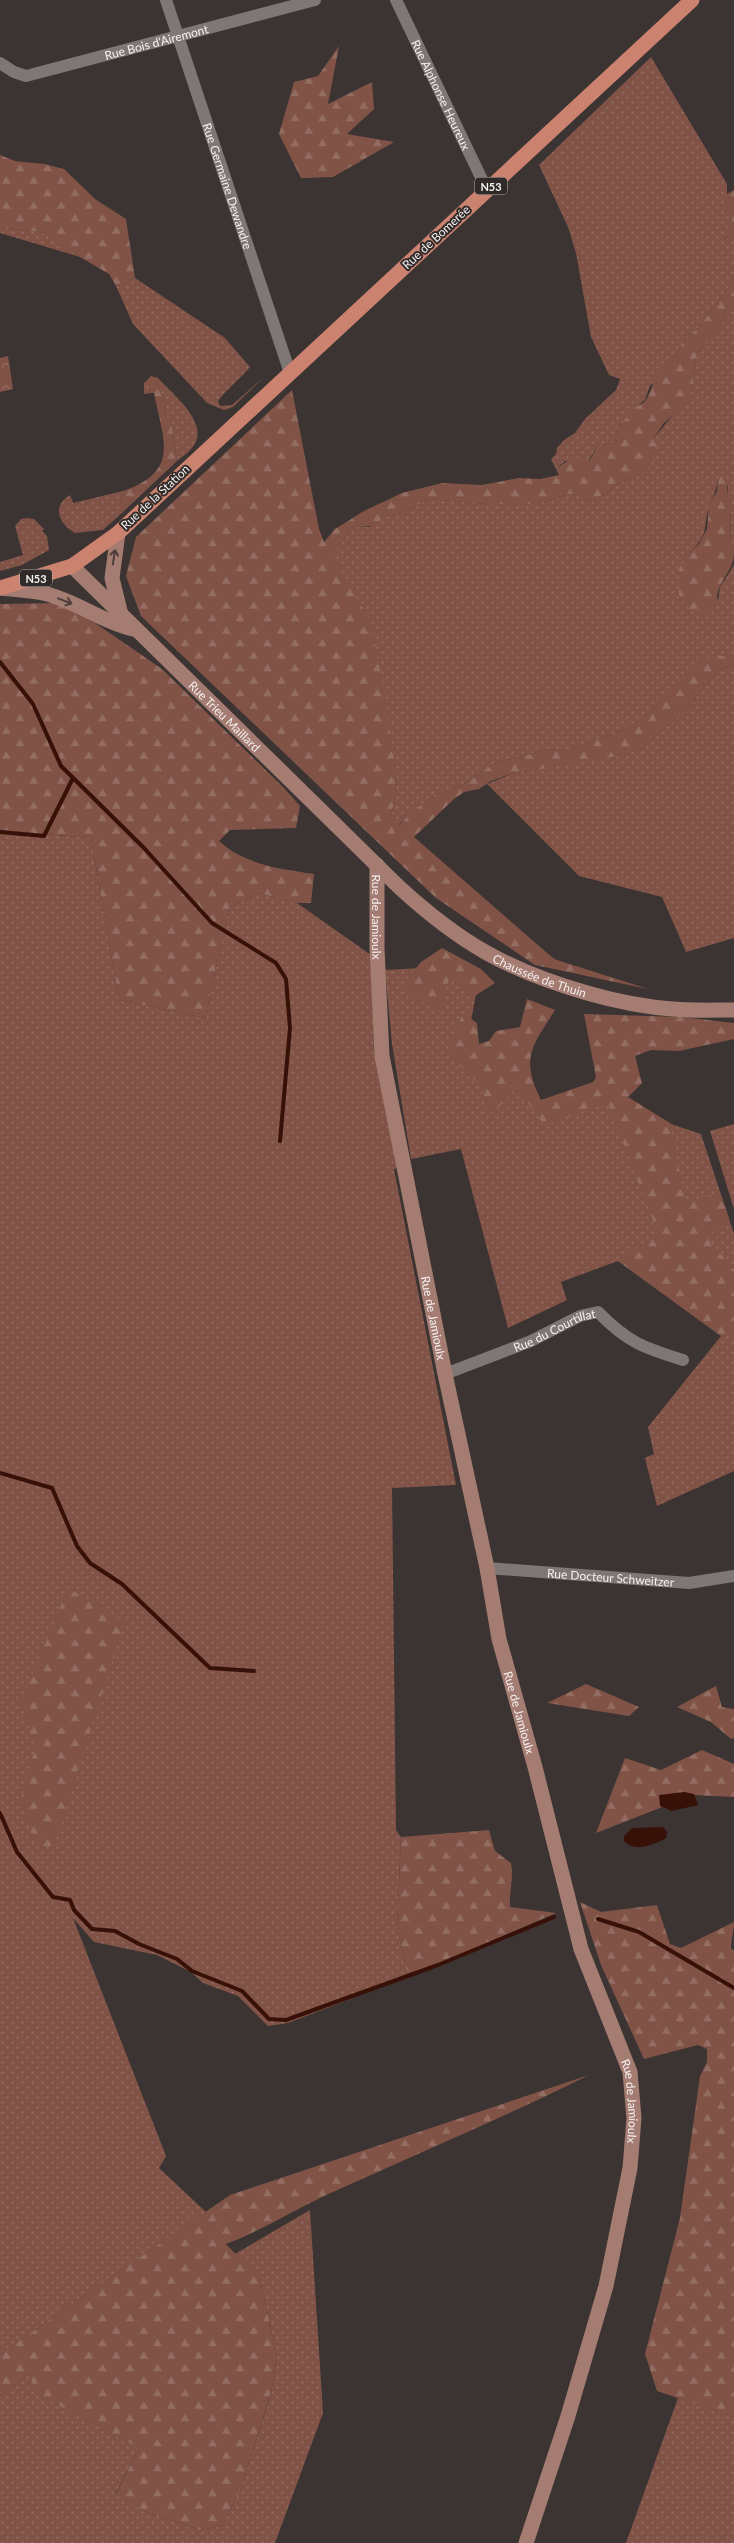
<svg xmlns="http://www.w3.org/2000/svg" width="734" height="2543" viewBox="0 0 734 2543" font-family="Lato,sans-serif">
<style>
.grass{fill:url(#grass-dots)}
.forest{fill:url(#forest-firs)}
.park{fill:url(#park-crowns)}
.water{fill:#371007}
.lines{fill:none;stroke-linecap:round;stroke-linejoin:round}
.stream{stroke:#371007;stroke-width:4}
.street{stroke:#7f7775;stroke-width:12}
.secondary{stroke:#a57c72;stroke-width:15}
.primary{stroke:#cb826f;stroke-width:15}
.oneway{stroke:#4d3e3a}
.labels{text-anchor:middle;dominant-baseline:central;stroke-width:4;stroke-linejoin:round;paint-order:stroke}
.shield{fill:#302a28;stroke:#bab5b4;stroke-width:1}
.shield-label{font-size:11px;font-weight:bold;fill:#f5f1f0}
.street-label{font-size:12px;fill:#f5f1f0;stroke:#302a28}
</style>
<defs>
<pattern id="grass-dots" width="8" height="8" patternUnits="userSpaceOnUse" patternTransform="scale(1.25)"><rect width="8" height="8" fill="#815347"/><path d="M2 2h.1M6 6h.1" fill="none" stroke="#936c62" stroke-width="1.8" stroke-linecap="round"/></pattern>
<pattern id="forest-firs" width="22" height="20" patternUnits="userSpaceOnUse" patternTransform="scale(1.25)"><rect width="22" height="20" fill="#815347"/><path d="M5 1l3.5 6h-7zM16 11l3.5 6h-7z" fill="#936c62"/></pattern>
<pattern id="park-crowns" width="20" height="18" patternUnits="userSpaceOnUse" patternTransform="scale(1.25)"><rect width="20" height="18" fill="#815347"/><path d="M2 6a3 3 0 1 1 6 0M12 15a3 3 0 1 1 6 0" fill="none" stroke="#936c62"/></pattern>
</defs>
<rect width="100%" height="100%" fill="#3b3432"/>
<path class="grass" d="M 651,57 L 727,184 L 727,212 L 731,221 L 723,239 L 734,236 L 734,276 L 729,287 L 700,326 L 682,343 L 671,363 L 650,386 L 645,400 C 634,407 629,419 618,427 L 617,440 L 613,443 L 597,446 L 589,460 L 565,461 L 556,469 L 551,459 L 556,454 L 557,448 L 564,440 L 575,433 L 585,419 L 616,390 L 620,379 L 609,375 L 591,337 L 576,253 L 568,227 L 539,165 Z
M 0,227 L 46,233 L 80,257 L 0,233 Z
M 135,278 L 225,338 L 250,367 C 240,379 227,389 218,401 L 220,406 L 232,405 L 265,376 L 233,407 L 224,410 L 207,403 L 133,324 L 116,286 Z
M 734,309 L 734,551 L 730,547 L 731,503 L 727,495 L 728,486 L 718,478 C 717,488 714,495 710,505 C 702,526 711,533 690,552 L 718,600 L 720,587 L 734,565 L 734,938 L 686,952 L 662,897 L 579,876 L 487,784 L 511,774 L 639,750 L 687,709 L 718,670 L 733,666 L 733,658 L 682,682 L 651,712 L 629,727 L 570,750 L 542,751 L 493,764 L 462,785 L 435,795 L 399,824 L 400,827 L 391,819 L 397,781 L 331,555 L 350,532 L 357,527 L 370,527 L 386,516 L 402,513 L 428,499 L 488,504 L 537,504 L 569,494 L 579,495 L 591,501 L 611,491 L 615,485 L 646,471 L 655,449 L 654,438 L 692,391 L 696,357 L 702,347 Z
M 151,376 L 158,378 C 173,395 212,424 192,448 C 188,453 182,457 177,461 L 171,419 L 166,417 L 165,403 L 157,383 L 149,387 L 150,393 L 144,394 L 144,383 Z
M 123,491 L 119,509 L 123,512 L 103,530 L 75,533 C 59,524 51,506 70,495 L 73,503 Z
M 27,518 L 34,519 L 44,529 L 42,531 L 47,536 L 49,550 L 22,565 L 0,571 L 0,562 L 23,555 L 15,526 L 21,519 Z
M 0,830 L 91,838 L 119,1000 L 205,1018 L 229,908 L 259,893 L 297,903 L 371,955 L 374,1051 L 398,1168 L 394,1169 L 456,1485 L 392,1488 L 396,1830 L 401,1837 L 397,1927 L 408,1977 L 288,2023 L 268,2026 L 238,1996 L 203,1983 L 191,1972 L 157,1955 L 94,1942 L 73,1918 L 166,2156 L 159,2168 L 206,2212 L 0,2354 Z
M 421,968 L 480,974 L 463,1062 L 521,1080 L 541,1120 L 608,1103 L 701,1134 L 734,1234 L 734,1471 L 657,1506 L 645,1458 L 654,1454 L 648,1427 L 721,1336 L 618,1261 L 561,1282 L 567,1300 L 508,1328 L 461,1149 L 411,1159 L 392,1044 L 385,970 Z
M 734,1124 L 734,1209 L 710,1131 Z
M 310,2210 L 323,2413 L 275,2543 L 0,2543 L 0,2396 L 30,2373 L 36,2393 L 139,2448 L 116,2493 L 146,2512 L 200,2530 L 222,2526 L 240,2490 L 271,2394 L 277,2356 L 260,2279 L 235,2254 Z
M 678,2398 L 734,2417 L 734,2543 L 626,2543 Z"/>
<path class="forest" d="M 339,46 L 328,104 L 372,82 L 374,109 L 347,134 L 394,142 L 333,177 L 301,178 L 279,134 L 294,82 L 318,76 Z
M 0,155 L 15,161 L 44,164 L 64,169 L 95,199 L 126,219 L 135,278 L 116,286 L 109,274 L 73,253 L 46,233 L 0,227 Z
M 734,190 L 734,236 L 722,239 L 731,221 L 726,212 L 727,194 Z
M 734,276 L 734,309 L 702,347 L 696,357 L 692,391 L 687,402 L 663,424 L 654,438 L 658,443 L 646,471 L 615,485 L 611,491 L 591,501 L 579,495 L 569,494 L 537,504 L 488,504 L 428,499 L 402,513 L 386,516 L 373,526 L 357,527 L 350,532 L 331,555 L 370,620 L 384,690 L 397,781 L 391,819 L 399,825 L 411,813 L 435,795 L 462,785 L 493,764 L 542,751 L 570,750 L 629,727 L 651,712 L 700,661 L 717,655 L 733,658 L 733,666 L 718,670 L 687,709 L 639,750 L 607,758 L 511,774 L 491,781 L 479,789 L 464,792 L 454,799 L 414,837 L 554,959 L 648,989 L 535,965 L 436,898 L 141,616 L 126,576 L 136,537 L 292,390 L 319,529 L 324,542 L 335,529 L 364,511 L 402,493 L 442,483 L 482,485 L 519,478 L 540,479 L 559,475 L 556,469 L 573,457 L 590,460 L 597,446 L 613,443 L 617,440 L 618,427 C 625,422 625,418 630,412 C 634,406 642,405 646,400 C 655,387 653,366 671,363 L 682,343 L 700,326 L 729,287 Z
M 151,381 L 157,383 L 165,403 L 166,417 L 171,419 L 177,461 L 123,512 L 119,509 L 123,491 C 181,471 163,440 154,393 L 150,393 L 149,387 Z
M 725,471 L 727,475 L 727,495 L 731,503 L 730,547 L 734,551 C 734,566 728,571 721,584 C 713,599 723,601 704,615 L 689,610 L 679,595 L 679,569 L 690,552 L 699,544 L 707,529 L 709,506 L 717,491 L 718,478 Z
M 56,603 L 95,623 L 162,669 L 284,788 L 300,806 L 296,828 L 230,830 L 219,841 C 245,865 281,869 314,874 L 311,903 L 297,903 L 259,893 L 229,908 L 205,1018 L 119,1000 L 91,838 L 0,830 L 0,604 Z
M 442,948 L 481,969 L 495,983 L 470,999 L 464,984 L 449,978 L 443,1006 L 435,1013 L 402,985 L 421,962 Z
M 527,999 L 555,1010 C 532,1047 520,1057 541,1100 L 593,1082 L 596,1077 L 584,1014 L 681,1017 L 734,1023 L 734,1039 L 679,1051 L 651,1050 L 635,1056 L 642,1083 L 628,1097 L 670,1123 L 686,1204 L 720,1192 L 729,1218 L 707,1238 L 734,1270 L 734,1333 L 721,1336 L 618,1261 L 658,1233 L 608,1103 L 544,1125 L 517,1087 L 493,1113 L 487,1108 L 481,1085 L 448,1055 L 450,1043 L 463,1013 L 477,1023 L 479,1044 L 489,1041 L 496,1031 L 520,1027 Z
M 68,1588 L 125,1622 L 53,1847 L 36,1845 L 20,1802 L 35,1749 L 21,1702 Z
M 586,1684 L 639,1707 L 629,1716 L 547,1703 Z
M 716,1686 L 722,1707 L 734,1709 L 734,1738 L 731,1739 L 711,1722 L 677,1707 Z
M 702,1750 L 734,1764 L 734,1797 L 693,1795 L 596,1833 L 625,1758 L 661,1770 Z
M 489,1830 L 495,1851 L 511,1863 C 514,1878 509,1892 510,1907 L 556,1913 L 408,1977 L 397,1927 L 401,1837 Z
M 580,1902 L 601,1912 L 657,1905 L 670,1944 L 681,1948 L 734,1922 C 734,1931 731,1938 731,1949 L 734,1950 L 734,2417 L 657,2391 L 645,2354 L 680,2218 L 700,2076 L 707,2062 L 707,2049 L 698,2045 L 644,2059 L 601,1965 Z
M 589,2075 C 505,2117 418,2153 333,2192 C 297,2208 263,2230 226,2244 L 260,2279 L 277,2356 L 271,2393 L 240,2490 L 222,2526 L 200,2530 L 146,2512 L 116,2494 L 139,2448 L 35,2393 L 30,2373 L 0,2396 L 0,2354 L 230,2195 Z"/>
<path class="park" d="M 8,356 L 13,389 L 0,392 L 0,358 Z"/>
<path class="water" d="M 684,1792 L 694,1794 L 698,1805 L 672,1811 L 660,1806 L 659,1795 Z
M 663,1827 L 667,1832 L 666,1838 C 653,1845 635,1853 624,1841 L 624,1836 L 632,1828 Z"/>
<g class="lines">
<path class="stream" d="M 0,662 L 33,704 L 61,766 L 144,848 L 212,923 L 276,963 L 286,979 L 290,1028 L 280,1141
M 0,832 L 44,836 L 73,778
M 0,1473 L 52,1488 L 77,1546 L 90,1563 L 122,1584 L 210,1668 L 254,1671
M 0,1813 L 17,1852 L 53,1897 L 70,1900 L 74,1910 L 92,1929 L 115,1931 L 139,1944 L 177,1959 L 192,1971 L 242,1991 L 269,2019 L 286,2020 L 438,1965 L 554,1917
M 598,1919 L 639,1932 L 734,1988"/>
<g class="street">
<path id="s1" d="M 166,0 L 290,373"/>
<path id="s2" d="M 396,0 L 487,190"/>
<path id="s3" d="M 0,63 L 14,72 L 26,76 L 315,0"/>
<path id="s4" d="M 445,1374 L 531,1341 L 580,1316 L 598,1312 C 627,1342 644,1348 683,1360"/>
<path id="s5" d="M 487,1568 L 689,1583 L 734,1576"/>
</g>
<g class="secondary">
<path d="M 118,533 L 112,578 L 121,615"/>
<path id="s6" d="M 72,566 L 399,887 C 460,943 507,970 587,993 C 615,1001 643,1007 673,1009 C 693,1011 714,1010 734,1010"/>
<path d="M 0,588 C 15,590 32,590 47,594 C 77,602 103,622 133,629"/>
<path id="s7" d="M 377,865 L 377,948 L 382,1056 L 445,1374 L 487,1568 L 499,1639 L 535,1767 L 581,1949 L 630,2072 L 634,2118 L 630,2168 L 606,2286 L 568,2416 L 526,2543"/>
</g>
<path class="primary" d="M 0,588 L 72,566 L 118,533 L 692,0"/>
</g>
<defs><path id="oneway-shaft" d="M-6 0H5M1.5-3L5.5 0L1.5 3" fill="none" stroke-width="1.6" stroke-linecap="round" stroke-linejoin="round" transform="scale(1.25)"/></defs>
<g class="oneway">
<use href="#oneway-shaft" transform="translate(114 557) rotate(-81)"/>
<use href="#oneway-shaft" transform="translate(65 601) rotate(21)"/>
</g>
<g class="labels">
<g class="shield">
<rect x="475" y="177.5" width="32" height="17" rx="4"/>
<rect x="20" y="569.5" width="32" height="17" rx="4"/>
</g>
<g class="shield-label">
<text x="491" y="186">N53</text>
<text x="36" y="578">N53</text>
</g>
<g class="street-label">
<text stroke="none"><textPath href="#s3" startOffset="164">Rue Bois d'Airemont</textPath></text>
<text stroke="none"><textPath href="#s2" startOffset="105">Rue Alphonse Heureux</textPath></text>
<text stroke="none"><textPath href="#s1" startOffset="196">Rue Germaine Dewandre</textPath></text>
<text transform="translate(436 237) rotate(-43)">Rue de Bomerée</text>
<text transform="translate(155 497) rotate(-43)">Rue de la Station</text>
<text stroke="none"><textPath href="#s6" startOffset="214">Rue Trieu Maillard</textPath></text>
<text stroke="none"><textPath href="#s7" startOffset="52">Rue de Jamioulx</textPath></text>
<text stroke="none"><textPath href="#s6" startOffset="626">Chaussée de Thuin</textPath></text>
<text stroke="none"><textPath href="#s7" startOffset="458">Rue de Jamioulx</textPath></text>
<text stroke="none"><textPath href="#s4" startOffset="118">Rue du Courtillat</textPath></text>
<text stroke="none"><textPath href="#s5" startOffset="124">Rue Docteur Schweitzer</textPath></text>
<text stroke="none"><textPath href="#s7" startOffset="862">Rue de Jamioulx</textPath></text>
<text stroke="none"><textPath href="#s7" startOffset="1268">Rue de Jamioulx</textPath></text>
</g>
</g>
</svg>
